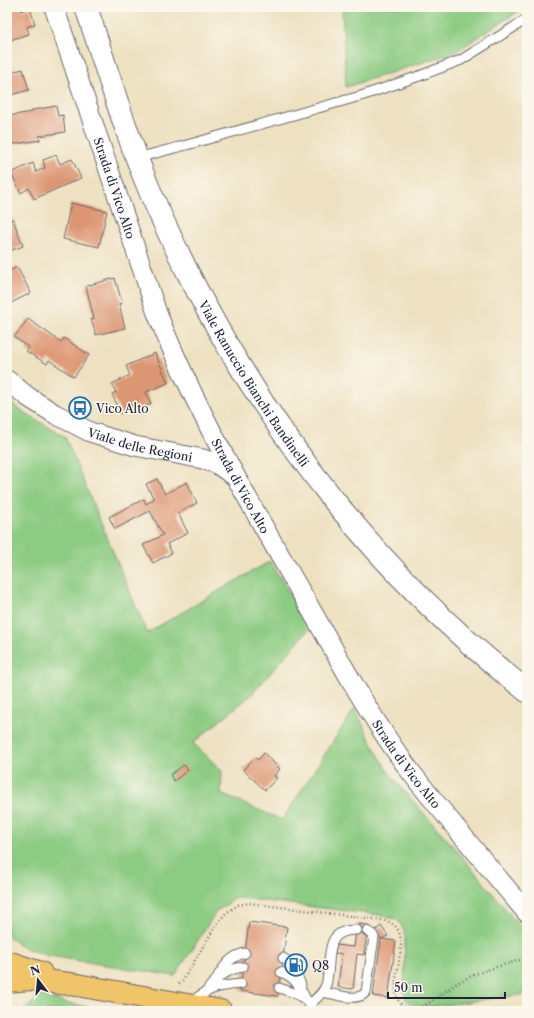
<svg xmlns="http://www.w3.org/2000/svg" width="534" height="1018" viewBox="0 0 534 1018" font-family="'Libre Caslon Text',serif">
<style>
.green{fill:#8ccb82;stroke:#57765e}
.building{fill:#dd9673}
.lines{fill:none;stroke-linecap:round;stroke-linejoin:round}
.service-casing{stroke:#69656a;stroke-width:11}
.minor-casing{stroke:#69656a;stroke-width:21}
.tertiary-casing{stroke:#69656a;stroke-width:24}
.primary-casing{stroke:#69656a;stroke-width:24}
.path{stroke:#69656a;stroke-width:2.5;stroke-dasharray:1 3;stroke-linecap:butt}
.service{stroke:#fff;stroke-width:9}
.minor{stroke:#fff;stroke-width:19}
.tertiary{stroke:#fff;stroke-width:22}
.primary{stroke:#f0c469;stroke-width:22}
.labels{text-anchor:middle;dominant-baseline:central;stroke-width:3;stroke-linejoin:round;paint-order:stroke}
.street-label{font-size:12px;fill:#22223b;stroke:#fbf7ec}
.poi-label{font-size:12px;fill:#22223b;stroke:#fbf7ec;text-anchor:start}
</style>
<rect width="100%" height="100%" fill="#fbf7ec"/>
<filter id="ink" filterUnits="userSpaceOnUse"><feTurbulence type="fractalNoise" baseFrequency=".025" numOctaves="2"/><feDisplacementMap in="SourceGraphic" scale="8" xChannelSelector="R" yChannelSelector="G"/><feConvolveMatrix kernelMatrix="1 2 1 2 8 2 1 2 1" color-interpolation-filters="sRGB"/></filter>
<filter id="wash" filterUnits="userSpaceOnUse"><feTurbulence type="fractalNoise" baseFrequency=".012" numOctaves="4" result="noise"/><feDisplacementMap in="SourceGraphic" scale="16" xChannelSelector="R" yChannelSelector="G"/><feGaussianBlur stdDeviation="0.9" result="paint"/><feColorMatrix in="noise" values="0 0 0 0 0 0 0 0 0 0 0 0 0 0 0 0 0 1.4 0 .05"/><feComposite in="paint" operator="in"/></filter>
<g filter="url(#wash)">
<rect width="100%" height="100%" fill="#eee1c1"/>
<path class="green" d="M 342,7 L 525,7 L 455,52 L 346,87 Z
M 7,400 L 25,413 L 65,437 L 147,633 L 270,561 L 310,628 L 251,695 L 193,743 L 222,771 L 221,794 L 282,820 L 355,708 L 371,742 L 388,771 L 403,790 L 454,847 L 527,935 L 527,994 L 437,1006 L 421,1007 L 409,1003 L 406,1000 L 404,992 L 405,939 L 404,931 L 400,923 L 395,919 L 380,915 L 240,898 L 235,898 L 216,912 L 175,976 L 49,956 C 34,952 18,947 7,935 Z
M 40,995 L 66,1003 L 109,1011 L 24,1011 Z"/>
<g id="blocks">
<path class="building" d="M 7,7 L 20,7 L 21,11 L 30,8 L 35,24 L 27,27 L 29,34 L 7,41 Z
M 23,69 L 29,90 L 7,96 L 7,73 Z
M 56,106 L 58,116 L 63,115 L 65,132 L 39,136 L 40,140 L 9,145 L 7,130 L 10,129 L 8,116 L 32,112 L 32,110 Z
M 56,155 L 60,164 L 72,159 L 81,178 L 34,199 L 29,188 L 21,193 L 11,173 L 33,163 L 36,172 L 45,168 L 43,160 Z
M 71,203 L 107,211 L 99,247 L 63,239 Z
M 13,219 L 23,246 L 7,252 L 7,221 Z
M 17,267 L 31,293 L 7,305 L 7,272 Z
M 115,278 L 122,303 L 119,304 L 125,328 L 96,335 L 91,319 L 94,319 L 86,286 Z
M 28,319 L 61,342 L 64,338 L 89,355 L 74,377 L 49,360 L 47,364 L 26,351 L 28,347 L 14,337 Z
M 155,353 L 168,383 L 146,392 L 151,404 L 132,412 L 131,410 L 121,414 L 112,394 L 116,392 L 112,384 L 130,375 L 126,366 Z
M 157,479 L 165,494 L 187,482 L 197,503 L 178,513 L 188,533 L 167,544 L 172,553 L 153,563 L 143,545 L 163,535 L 150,511 L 115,529 L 109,517 L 144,499 L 146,504 L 154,499 L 146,484 Z
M 264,753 L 280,769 L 274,776 L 277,778 L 265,790 L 243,770 L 255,757 L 258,760 Z
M 184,765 L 188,770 L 174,781 L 170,775 Z
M 249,922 L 287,927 L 278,996 L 240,991 Z
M 357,924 L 368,925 L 364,955 L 357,954 L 353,989 L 338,987 L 342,954 L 335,953 L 336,945 L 354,947 Z
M 381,926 L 388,936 L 381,939 L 375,931 Z
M 381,939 L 396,941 L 388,998 L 373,996 Z"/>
</g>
</g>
<g filter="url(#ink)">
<use href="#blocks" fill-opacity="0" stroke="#69656a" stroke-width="1"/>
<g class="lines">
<g class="service-casing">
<path id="service" d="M 137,158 L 194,143 L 364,95 L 422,75 L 461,60 L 527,19
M 283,958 L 293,965 L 301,985
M 281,972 C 295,977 300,987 306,999
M 218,976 C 225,965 231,956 245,953
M 279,988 C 296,993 305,996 314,1011
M 208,989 C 218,977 227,969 243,967
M 323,992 C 335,994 357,1003 366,992 L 374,937 L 372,934 L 367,931
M 189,1004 C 208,988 217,986 241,984
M 310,1004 C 317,998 323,993 326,985 C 333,961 321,929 357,930"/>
</g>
<g class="minor-casing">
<g id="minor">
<path id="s1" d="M 54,7 L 157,313 C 196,411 249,502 302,594 C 335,651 366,711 405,764 C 420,785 436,803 452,823 C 477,853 502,883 527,913"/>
<path id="s2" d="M 7,380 L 28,397 L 55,414 L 90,432 L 135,446 L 203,459 L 217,464 L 233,475"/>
</g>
</g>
<g class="tertiary-casing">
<g id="tertiary">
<path id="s3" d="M 86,7 C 106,66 123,126 147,184 C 159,214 173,242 187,271 C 269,434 383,579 527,691"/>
</g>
</g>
<g class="primary-casing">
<path id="primary" d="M 7,962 L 41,973
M 7,981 L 30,979 L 77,985 L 221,1011"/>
</g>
<path class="path" d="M 179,984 L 182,982 L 216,925 L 226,913 L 238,905 L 249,903 L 374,919 C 379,920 385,920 389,922 C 418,935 383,984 401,1004 C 405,1008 409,1010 414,1009 C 428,1007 448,988 461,981 C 481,970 505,965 527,958"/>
<use href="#service" class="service"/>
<use href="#minor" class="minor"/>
<use href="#tertiary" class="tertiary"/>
<use href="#primary" class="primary"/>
</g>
</g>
<defs>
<g id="bus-ring" transform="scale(1.15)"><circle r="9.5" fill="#fbf7ec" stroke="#1f6fb2" stroke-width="1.5"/><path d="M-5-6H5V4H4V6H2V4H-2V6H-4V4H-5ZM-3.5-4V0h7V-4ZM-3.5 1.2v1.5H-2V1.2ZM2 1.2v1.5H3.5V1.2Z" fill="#1f6fb2"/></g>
<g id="fuel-ring" transform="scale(1.15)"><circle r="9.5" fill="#fbf7ec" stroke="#1f6fb2" stroke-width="1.5"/><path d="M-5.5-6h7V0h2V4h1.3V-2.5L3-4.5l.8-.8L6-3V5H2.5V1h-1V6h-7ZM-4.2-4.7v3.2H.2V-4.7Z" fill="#1f6fb2"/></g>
</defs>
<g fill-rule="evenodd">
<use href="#bus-ring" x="80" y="408"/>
<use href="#fuel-ring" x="296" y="965"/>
</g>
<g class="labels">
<g class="street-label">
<text stroke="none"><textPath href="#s1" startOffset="191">Strada di Vico Alto</textPath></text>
<text stroke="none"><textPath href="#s3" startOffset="414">Viale Ranuccio Bianchi Bandinelli</textPath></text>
<text stroke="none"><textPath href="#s2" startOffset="150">Viale delle Regioni</textPath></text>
<text stroke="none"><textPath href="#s1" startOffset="515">Strada di Vico Alto</textPath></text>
<text stroke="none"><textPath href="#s1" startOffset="839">Strada di Vico Alto</textPath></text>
</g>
<g class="poi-label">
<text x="96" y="408">Vico Alto</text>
<text x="312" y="965">Q8</text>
</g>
</g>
<rect width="534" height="1018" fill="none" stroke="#fbf7ec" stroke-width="24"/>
<g transform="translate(38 980) rotate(344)" stroke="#fbf7ec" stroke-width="3" paint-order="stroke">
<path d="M0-3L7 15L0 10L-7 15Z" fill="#22223b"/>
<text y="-6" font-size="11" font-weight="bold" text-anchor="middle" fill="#22223b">N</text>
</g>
<path d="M388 992v6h117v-6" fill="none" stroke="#22223b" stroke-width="2"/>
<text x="394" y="992" font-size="12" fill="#22223b" stroke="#fbf7ec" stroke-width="3" paint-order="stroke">50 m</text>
</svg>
